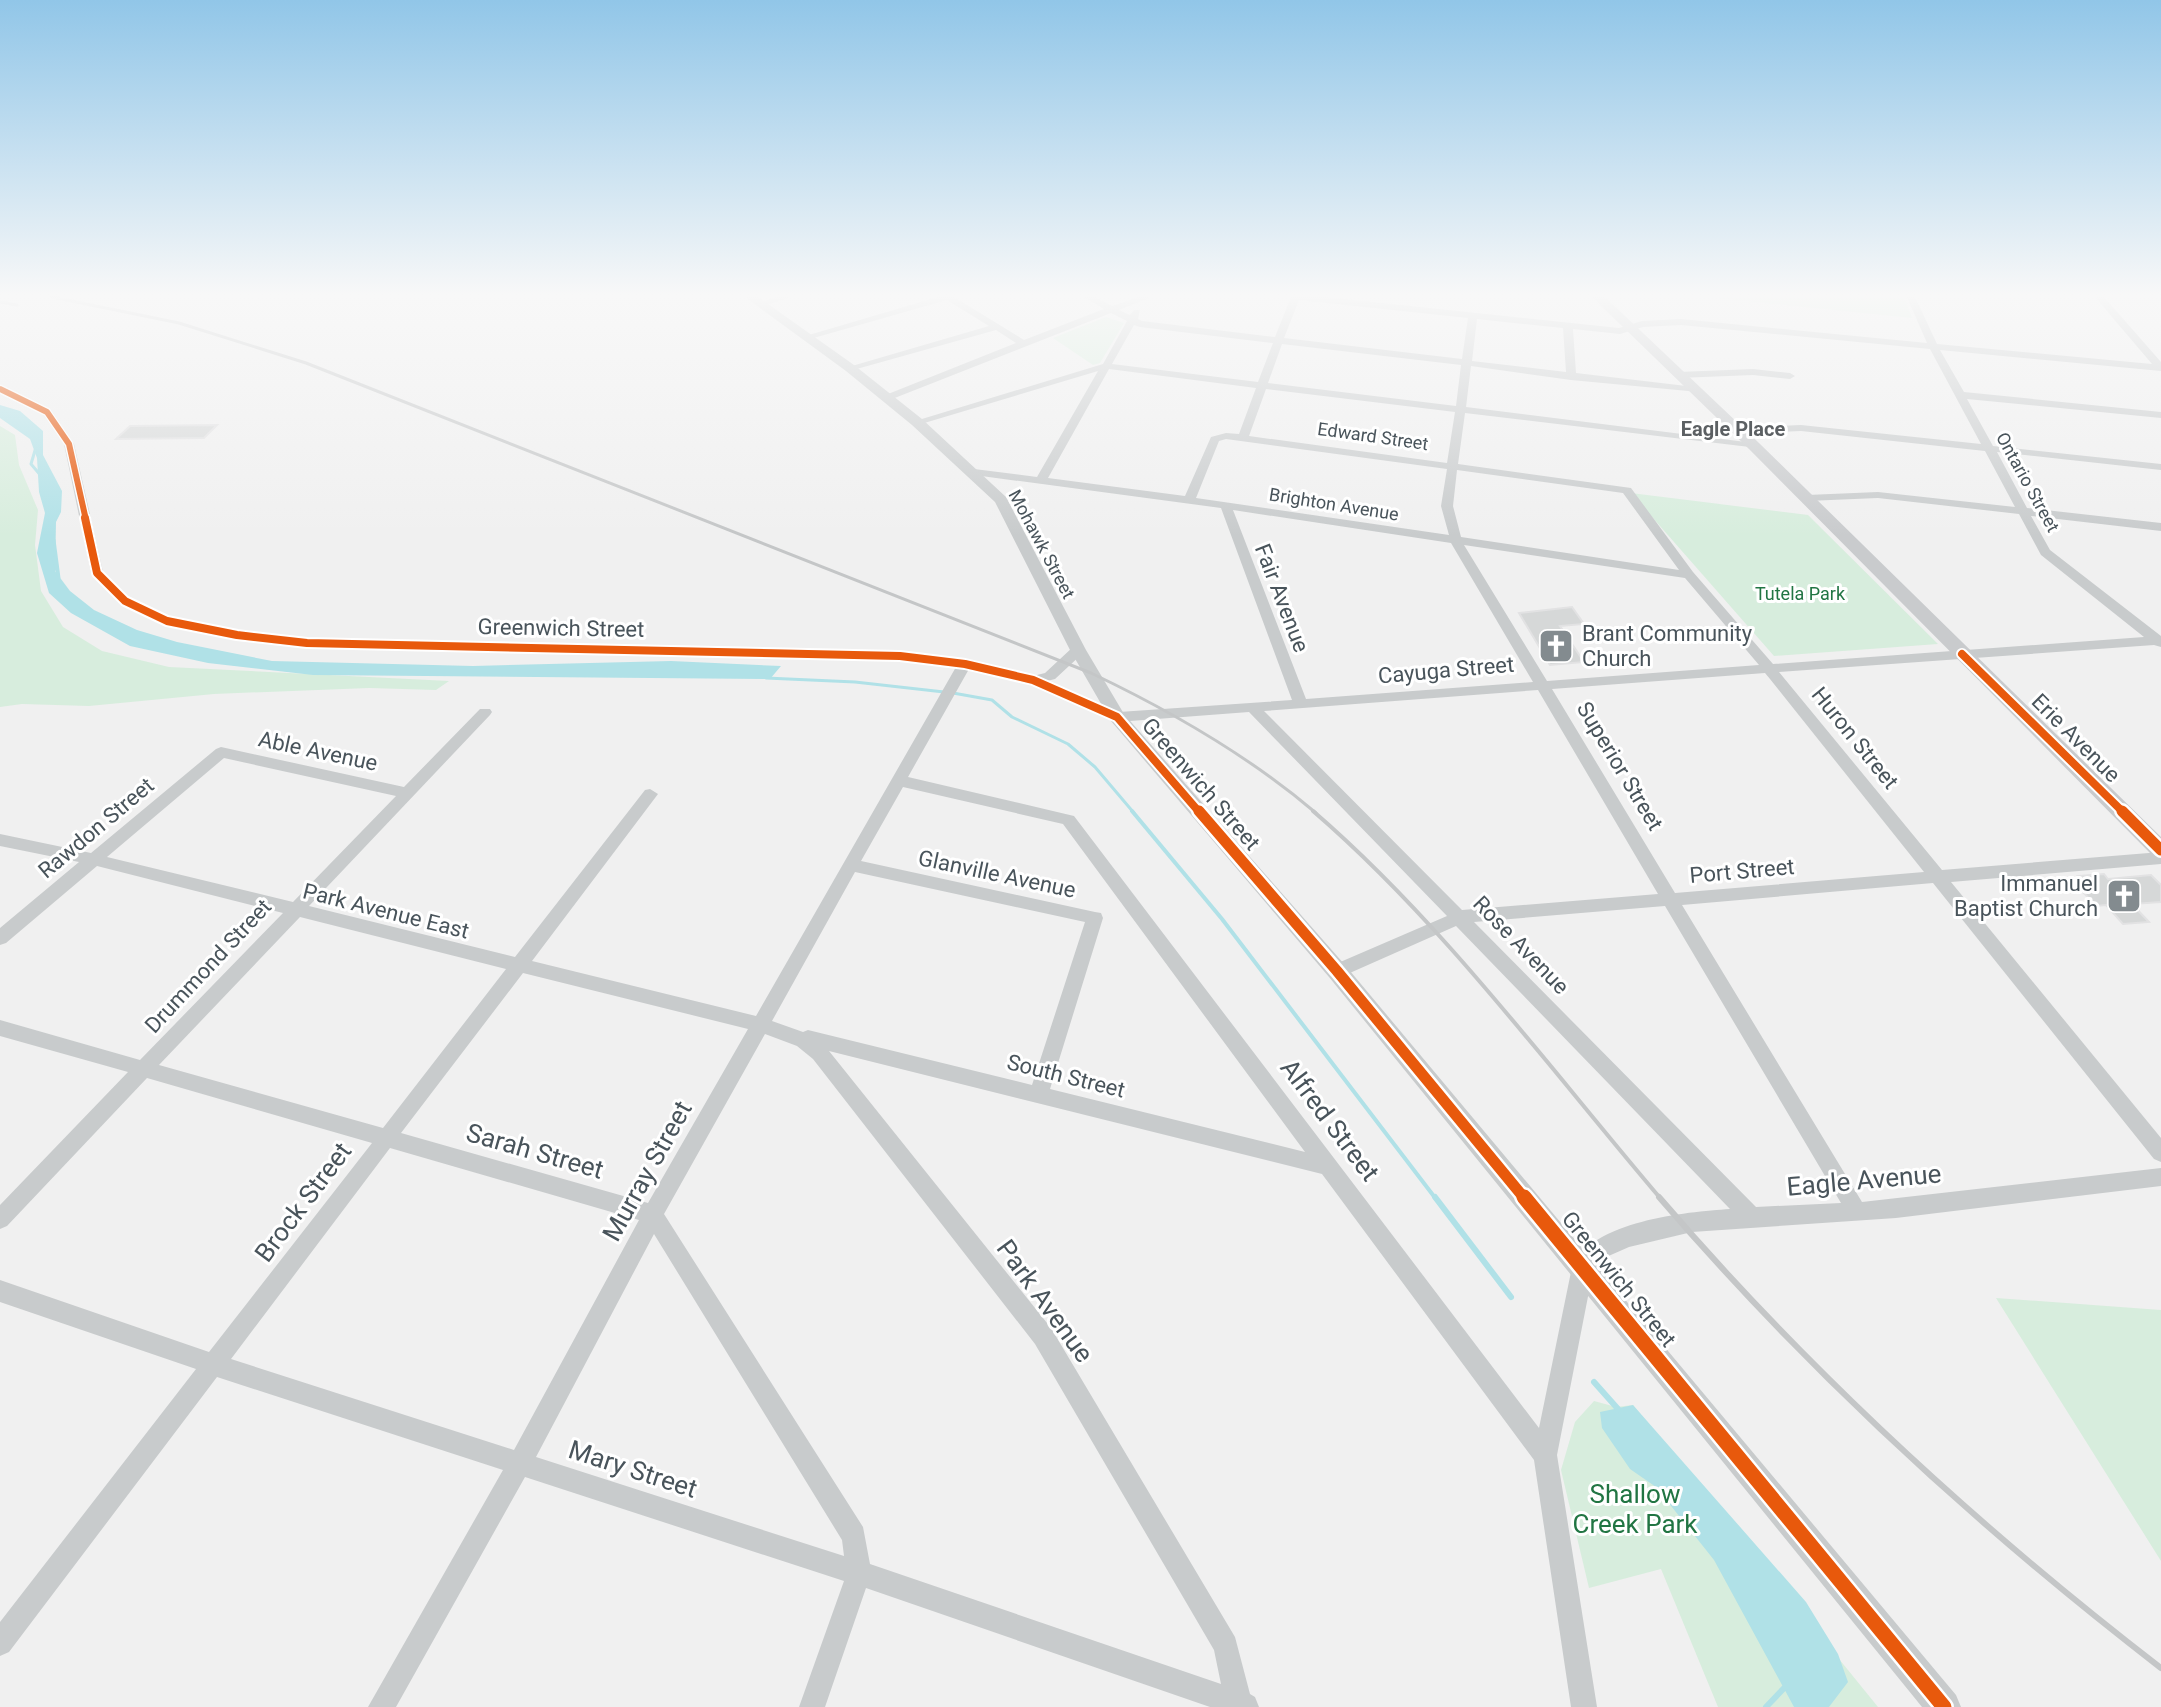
<svg xmlns="http://www.w3.org/2000/svg" width="2161" height="1707" viewBox="0 0 2161 1707" font-family="Roboto,sans-serif">
<style>
.green{fill:#d7eddd}
.water{fill:#b0e1e7}
.lines{fill:none;stroke-linecap:round;stroke-linejoin:round}
.stream-far2{stroke:#b0e1e7;stroke-width:3}
.stream-far1{stroke:#b0e1e7;stroke-width:4}
.stream{stroke:#b0e1e7;stroke-width:6}
.building{fill:#d6d8d8;stroke:#e2e2e3;stroke-width:2}
.minor{fill:#c8cbcc;fill-rule:evenodd}
.tertiary{fill:#c8cbcc;fill-rule:evenodd}
.secondary{fill:#c9cbcd;fill-rule:evenodd}
.rail-far2{stroke:#c4c6c7;stroke-width:3}
.rail-far1{stroke:#c4c6c7;stroke-width:4}
.rail{stroke:#c4c6c7;stroke-width:6}
.cycleway-far3-casing{stroke:#fff;stroke-width:9}
.cycleway-far2-casing{stroke:#fff;stroke-width:12}
.cycleway-far1-casing{stroke:#fff;stroke-width:16}
.cycleway-casing{stroke:#fff;stroke-width:20}
.cycleway-far3{stroke:#e8590c;stroke-width:6}
.cycleway-far2{stroke:#e8590c;stroke-width:8}
.cycleway-far1{stroke:#e8590c;stroke-width:11}
.cycleway{stroke:#e8590c;stroke-width:15}
.labels{text-anchor:middle;dominant-baseline:central;stroke-width:6;stroke-linejoin:round;paint-order:stroke}
.far-street-label{font-size:18px;fill:#49545b;stroke:#fff}
.far-park-label{font-size:18px;fill:#217543;stroke:#fff}
.far-neighbourhood-label{font-size:20px;font-weight:bold;fill:#5c6063;stroke:#fff}
.street-label{font-size:22px;fill:#49545b;stroke:#fff}
.poi-label{font-size:22px;fill:#49545b;stroke:#fff;text-anchor:start}
.near-street-label{font-size:26px;fill:#49545b;stroke:#fff}
.near-park-label{font-size:26px;fill:#217543;stroke:#fff}
</style>
<rect width="100%" height="100%" fill="#f0f0f0"/>
<path class="green" d="M 1707,297 L 1904,297 L 1912,318 Z
M 1106,317 L 1124,323 L 1100,363 L 1093,365 L 1053,338 Z
M 0,426 L 15,435 L 19,465 L 38,510 L 35,545 L 41,591 L 63,627 L 102,651 L 169,667 L 449,681 L 436,690 L 369,688 L 214,694 L 89,706 L 22,704 L 0,707 Z
M 1631,493 L 1808,515 L 1938,644 L 1774,656 Z
M 1996,1298 L 2161,1310 L 2161,1561 Z
M 1594,1401 L 1616,1407 L 1633,1405 L 1878,1707 L 1718,1707 L 1661,1569 L 1589,1588 L 1561,1470 L 1575,1422 Z"/>
<path class="water" d="M 0,405 L 20,411 L 43,431 L 43,455 L 62,491 L 61,512 L 56,522 L 55,571 L 70,591 L 94,610 L 137,630 L 177,642 L 272,661 L 473,666 L 671,661 L 781,666 L 770,679 L 313,675 L 208,663 L 130,646 L 71,613 L 49,593 L 37,553 L 45,513 L 39,492 L 37,458 L 30,439 L 0,418 Z
M 1633,1405 L 1806,1602 L 1838,1654 L 1848,1682 L 1829,1707 L 1794,1707 L 1714,1560 L 1656,1487 L 1630,1469 L 1602,1428 L 1600,1412 Z"/>
<g class="lines">
<path class="stream-far2" d="M 36,447 L 31,464 L 42,477
M 53,558 L 59,578 L 54,540
M 766,678 L 855,682 L 944,692
M 953,693 L 992,700 L 1012,717 L 1068,744 L 1095,767 L 1134,813"/>
<path class="stream-far1" d="M 1132,811 L 1222,919 L 1436,1199"/>
<path class="stream" d="M 1435,1197 L 1511,1297
M 1594,1382 L 1618,1409
M 1766,1707 L 1787,1685"/>
</g>
<path class="building" d="M 217,425 L 204,438 L 116,439 L 130,426 Z
M 1572,607 L 1584,624 L 1560,626 L 1584,662 L 1550,665 L 1519,613 Z
M 2104,874 L 2108,879 L 2151,875 L 2161,885 L 2161,902 L 2132,904 L 2149,922 L 2123,924 L 2106,905 L 2096,906 L 2081,890 L 2090,889 L 2078,876 Z"/>
<g class="lines">
<path class="minor" d="M 776,297 L 791,297 L 760,307 L 755,304 Z
M 938,297 L 954,297 L 1024,340 L 1104,309 L 1084,297 L 1095,297 L 1112,306 L 1138,297 L 1151,297 L 1119,310 L 1130,315 L 1134,310 L 1140,310 L 1138,319 L 1142,321 L 1275,337 L 1291,297 L 1325,297 L 1619,328 L 1642,321 L 1681,319 L 1927,343 L 1907,297 L 1915,297 L 1937,344 L 2152,364 L 2095,297 L 2104,297 L 2161,362 L 2161,371 L 1940,350 L 1964,392 L 2161,412 L 2161,418 L 1967,399 L 1993,446 L 2161,464 L 2161,470 L 1997,452 L 2027,508 L 2161,523 L 2161,531 L 2031,516 L 2050,550 L 2161,636 L 2161,647 L 2154,645 L 1779,672 L 1942,870 L 2161,852 L 2161,864 L 1951,882 L 2161,1138 L 2161,1162 L 2154,1159 L 1933,883 L 1682,905 L 1862,1202 L 2161,1168 L 2161,1186 L 1896,1218 L 1692,1232 L 1629,1247 L 1604,1258 L 1593,1271 L 1557,1455 L 1597,1707 L 1571,1707 L 1534,1460 L 1322,1174 L 829,1051 L 1051,1328 L 1235,1637 L 1250,1694 L 1255,1697 L 1259,1707 L 1210,1707 L 866,1588 L 825,1707 L 799,1707 L 844,1581 L 525,1477 L 396,1707 L 368,1707 L 503,1470 L 217,1377 L 9,1652 L 0,1656 L 0,1622 L 196,1369 L 0,1302 L 0,1280 L 209,1352 L 372,1143 L 147,1078 L 7,1226 L 0,1229 L 0,1205 L 128,1072 L 0,1036 L 0,1020 L 140,1060 L 283,913 L 97,866 L 6,943 L 0,945 L 0,928 L 79,862 L 0,846 L 0,834 L 91,853 L 216,749 L 221,747 L 404,787 L 480,709 L 490,709 L 492,712 L 490,715 L 309,906 L 515,957 L 645,790 L 650,789 L 658,794 L 655,798 L 532,961 L 756,1016 L 956,667 L 900,660 L 307,647 L 237,639 L 167,625 L 120,604 L 91,573 L 64,444 L 43,414 L 0,393 L 0,386 L 51,410 L 74,444 L 103,572 L 130,598 L 171,618 L 237,631 L 307,639 L 900,652 L 965,660 L 1033,676 L 1045,673 L 1073,647 L 1078,646 L 1085,650 L 1083,653 L 1055,679 L 1047,681 L 1119,712 L 1292,700 L 1221,508 L 974,475 L 968,472 L 974,469 L 1037,477 L 1098,371 L 921,424 L 912,422 L 1103,364 L 1127,321 L 1111,313 L 887,401 L 883,400 L 883,396 L 1016,343 L 996,330 L 853,370 L 845,368 L 989,326 L 947,300 L 810,339 L 802,337 ZM 1299,300 L 1468,318 L 1462,359 L 1284,338 ZM 1477,319 L 1563,328 L 1566,372 L 1472,361 ZM 1134,325 L 1140,327 L 1273,343 L 1258,382 L 1112,364 ZM 1681,325 L 1930,349 L 1981,444 L 1801,425 L 1738,428 L 1733,431 L 1738,434 L 1801,431 L 1985,451 L 2015,507 L 1878,492 L 1807,495 L 1801,498 L 1807,501 L 1878,498 L 2019,514 L 2041,555 L 2144,637 L 1773,664 L 1693,572 L 1631,488 L 1458,464 L 1465,413 L 1758,448 L 1759,446 L 1754,443 L 1466,407 L 1471,366 L 1571,380 L 1699,392 L 1700,390 L 1695,387 L 1576,373 L 1573,329 L 1620,334 L 1643,327 ZM 1282,344 L 1461,365 L 1456,406 L 1268,383 ZM 1109,369 L 1256,388 L 1239,434 L 1226,433 L 1211,437 L 1185,496 L 1048,478 ZM 1266,389 L 1455,412 L 1447,463 L 1249,436 ZM 1226,439 L 1447,469 L 1441,506 L 1449,535 L 1196,498 L 1219,441 ZM 1457,470 L 1623,493 L 1679,570 L 1461,537 L 1453,506 ZM 1233,510 L 1451,543 L 1533,682 L 1306,699 ZM 1464,545 L 1685,578 L 1759,665 L 1547,681 ZM 969,669 L 1029,683 L 1117,722 L 1249,712 L 1447,916 L 1331,966 L 1328,971 L 1331,976 L 1337,978 L 1343,976 L 1456,926 L 1730,1209 C 1685,1212 1592,1221 1572,1267 L 1539,1428 L 1074,816 L 908,777 ZM 1765,673 L 1770,679 L 1924,872 L 1675,893 L 1552,689 ZM 1538,690 L 1658,894 L 1462,910 L 1264,711 ZM 224,758 L 396,796 L 293,902 L 107,857 ZM 903,787 L 1063,824 L 1305,1152 L 1050,1089 L 1103,918 L 1101,913 L 1095,912 L 861,861 ZM 855,872 L 1085,922 L 1032,1085 L 808,1030 L 803,1032 L 772,1021 ZM 1665,906 L 1841,1203 L 1756,1207 L 1474,922 ZM 300,917 L 506,969 L 383,1128 L 159,1065 ZM 523,973 L 748,1029 L 648,1203 L 401,1133 ZM 765,1034 L 797,1046 L 813,1059 L 1035,1344 L 1214,1650 L 1221,1684 L 870,1564 L 863,1527 L 664,1214 ZM 390,1148 L 639,1220 L 514,1450 L 231,1359 ZM 654,1234 L 842,1540 L 844,1556 L 536,1457 Z
M 1753,369 L 1790,373 L 1795,376 L 1790,379 L 1753,375 L 1678,378 L 1673,375 L 1678,372 Z"/>
<path class="tertiary" d="M 745,297 L 758,297 L 854,365 L 922,419 L 1006,497 L 1086,650 L 1124,714 L 1345,965 L 1956,1695 L 1961,1707 L 1922,1707 L 1329,977 L 1111,721 L 1070,650 L 995,502 L 912,425 L 846,371 Z"/>
<path class="secondary" d="M 1592,297 L 1605,297 L 1759,443 L 2161,837 L 2161,858 L 2153,856 L 1749,449 Z"/>
<path class="rail-far2" d="M 52,297 L 179,323 L 306,363 L 1091,673 C 1171,711 1248,755 1316,813
M 0,302 L 17,305"/>
<path class="rail-far1" d="M 1313,811 C 1442,922 1551,1070 1661,1199"/>
<path class="rail" d="M 1659,1197 C 1810,1373 1978,1527 2161,1668"/>
<g class="cycleway-far3-casing">
<path id="cycleway-far3" d="M 0,389 L 47,412 L 69,444 L 86,520"/>
</g>
<g class="cycleway-far2-casing">
<path id="cycleway-far2" d="M 85,518 L 97,573 L 125,601 L 167,621 L 237,635 L 307,643 L 900,656 L 965,664 L 1033,680 L 1117,717 L 1200,813
M 1962,654 L 2124,813"/>
</g>
<g class="cycleway-far1-casing">
<path id="cycleway-far1" d="M 1199,811 L 1337,971 L 1525,1199
M 2122,811 L 2161,850"/>
</g>
<g class="cycleway-casing">
<path id="cycleway" d="M 1524,1197 L 1944,1707"/>
</g>
<use href="#cycleway-far3" class="cycleway-far3"/>
<use href="#cycleway-far2" class="cycleway-far2"/>
<use href="#cycleway-far1" class="cycleway-far1"/>
<use href="#cycleway" class="cycleway"/>
</g>
<linearGradient id="sky" x2="0" y2="1"><stop stop-color="#91c6e8"/><stop offset="0.55" stop-color="#f8f8f8"/><stop offset="1" stop-color="#f8f8f8" stop-opacity="0"/></linearGradient>
<rect width="2161" height="536" fill="url(#sky)"/>
<defs>
<g id="church-square" transform="scale(1.8)"><rect x="-9" y="-9" width="18" height="18" rx="4" fill="#838b8f" stroke="#fff"/><path d="M-1.2-6h2.4v3.5h3.3v2.4h-3.3V6h-2.4V-.1h-3.3v-2.4h3.3Z" fill="#fff"/></g>
</defs>
<g fill-rule="evenodd">
<use href="#church-square" x="1556" y="646"/>
<use href="#church-square" x="2124" y="896"/>
</g>
<g class="labels">
<g class="far-street-label">
<text transform="translate(1373 436) rotate(8)">Edward Street</text>
<text transform="translate(2028 482) rotate(61)">Ontario Street</text>
<text transform="translate(1334 504) rotate(9)">Brighton Avenue</text>
<text transform="translate(1042 544) rotate(62)">Mohawk Street</text>
</g>
<g class="far-park-label">
<text x="1800" y="593">Tutela Park</text>
</g>
<g class="far-neighbourhood-label">
<text x="1733" y="429">Eagle Place</text>
</g>
<g class="street-label">
<text transform="translate(1282 598) rotate(69)">Fair Avenue</text>
<text transform="translate(561 628) rotate(1)">Greenwich Street</text>
<text transform="translate(1446 670) rotate(-5)">Cayuga Street</text>
<text transform="translate(1855 738) rotate(51)">Huron Street</text>
<text transform="translate(2076 738) rotate(45)">Erie Avenue</text>
<text transform="translate(318 751) rotate(12)">Able Avenue</text>
<text transform="translate(1620 766) rotate(59)">Superior Street</text>
<text transform="translate(1201 784) rotate(49)">Greenwich Street</text>
<text transform="translate(96 828) rotate(-40)">Rawdon Street</text>
<text transform="translate(1742 871) rotate(-5)">Port Street</text>
<text transform="translate(997 874) rotate(12)">Glanville Avenue</text>
<text transform="translate(386 911) rotate(14)">Park Avenue East</text>
<text transform="translate(1521 945) rotate(46)">Rose Avenue</text>
<text transform="translate(208 966) rotate(-47)">Drummond Street</text>
<text transform="translate(1066 1076) rotate(14)">South Street</text>
<text transform="translate(1619 1279) rotate(51)">Greenwich Street</text>
</g>
<g class="poi-label">
<text x="1582" y="633">Brant Community<tspan x="1582" dy="25">Church</tspan></text>
<text x="2098" y="883" text-anchor="end">Immanuel<tspan x="2098" dy="25">Baptist Church</tspan></text>
</g>
<g class="near-street-label">
<text transform="translate(1330 1120) rotate(53)">Alfred Street</text>
<text transform="translate(535 1151) rotate(16)">Sarah Street</text>
<text transform="translate(647 1171) rotate(-61)">Murray Street</text>
<text transform="translate(1864 1180) rotate(-5)">Eagle Avenue</text>
<text transform="translate(303 1202) rotate(-53)">Brock Street</text>
<text transform="translate(1045 1301) rotate(54)">Park Avenue</text>
<text transform="translate(633 1469) rotate(18)">Mary Street</text>
</g>
<g class="near-park-label">
<text x="1635" y="1494">Shallow<tspan x="1635" dy="30">Creek Park</tspan></text>
</g>
</g>
</svg>
